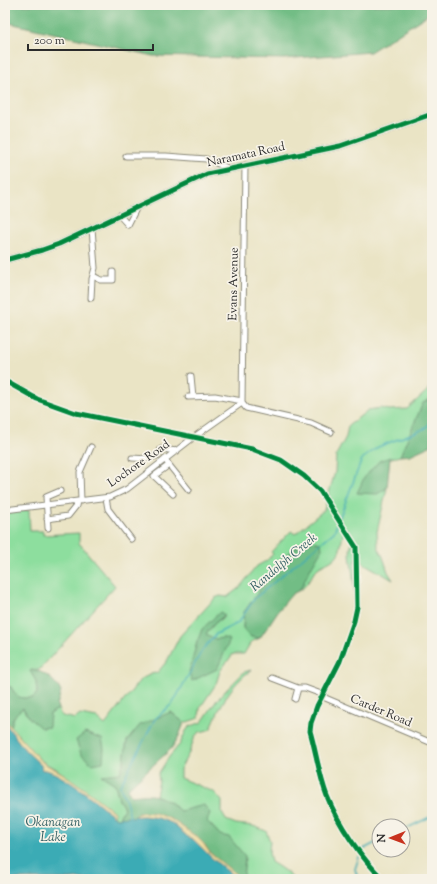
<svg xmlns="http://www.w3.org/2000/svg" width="437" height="884" viewBox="0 0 437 884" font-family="'Sorts Mill Goudy',serif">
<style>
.green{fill:#8dde9e;stroke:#5c8464;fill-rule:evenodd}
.forest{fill:#72bd85;stroke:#4e7458}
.sand{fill:#eeda9e;stroke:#8c8264}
.water{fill:#3aabb5;stroke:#326b70}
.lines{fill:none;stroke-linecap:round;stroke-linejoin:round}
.stream{stroke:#3aabb5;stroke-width:1.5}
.minor-casing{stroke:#8a8878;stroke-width:7}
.major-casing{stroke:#8a8878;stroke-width:8}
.minor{stroke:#fff;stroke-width:5}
.major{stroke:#fff;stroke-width:6}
.cycleway-casing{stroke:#f7f3e8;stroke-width:8}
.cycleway{stroke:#00873e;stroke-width:5}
.labels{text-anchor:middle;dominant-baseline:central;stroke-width:3.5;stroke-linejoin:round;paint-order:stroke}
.street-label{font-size:12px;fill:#2b2b2b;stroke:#f7f3e8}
.water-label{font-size:13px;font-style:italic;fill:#315e62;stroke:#f7f3e8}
</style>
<rect width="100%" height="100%" fill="#f7f3e8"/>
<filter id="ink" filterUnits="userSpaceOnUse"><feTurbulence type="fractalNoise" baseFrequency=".025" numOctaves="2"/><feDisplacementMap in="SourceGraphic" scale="8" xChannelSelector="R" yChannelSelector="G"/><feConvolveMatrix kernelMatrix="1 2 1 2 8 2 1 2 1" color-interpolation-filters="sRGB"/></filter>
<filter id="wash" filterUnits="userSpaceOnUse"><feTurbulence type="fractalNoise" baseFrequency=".012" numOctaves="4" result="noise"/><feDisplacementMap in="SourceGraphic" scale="16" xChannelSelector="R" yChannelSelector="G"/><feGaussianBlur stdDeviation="0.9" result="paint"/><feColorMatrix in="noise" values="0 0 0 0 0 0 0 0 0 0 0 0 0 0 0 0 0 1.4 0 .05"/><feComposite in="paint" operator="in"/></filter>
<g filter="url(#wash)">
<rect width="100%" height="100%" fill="#eae4c5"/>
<path class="green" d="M 432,383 L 432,398 L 423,403 L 400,456 L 379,461 L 377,494 L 387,488 L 377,532 L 378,547 L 383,557 L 388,572 L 393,580 L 358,560 L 355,560 L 355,603 C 355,594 354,586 353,577 C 352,564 347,552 353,539 L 347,528 C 340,536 343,545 338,554 C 333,562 325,563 318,568 C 311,574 309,585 300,590 L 321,543 L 311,541 L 295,548 L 244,612 L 243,628 L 251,637 L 260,638 L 251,642 L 244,654 L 233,654 L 220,671 L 216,684 L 200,708 L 199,718 L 184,723 L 171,712 L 127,741 L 124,761 L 120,773 L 104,777 L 115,783 L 119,800 L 124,808 L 119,818 L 117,818 L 114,816 L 114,812 L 55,768 C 37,762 23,742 11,728 C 12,719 15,713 23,708 L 26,714 L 50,714 L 58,709 L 61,715 L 67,718 L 68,717 L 75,719 L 80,715 L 97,718 L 105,725 L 140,680 L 150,674 L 157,673 L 167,661 L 180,636 L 215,598 L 220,596 L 227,597 L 239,588 L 257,566 L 266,561 L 273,554 L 271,552 L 291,531 L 295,534 L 324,510 L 335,472 L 336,455 L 346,437 L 348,426 L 368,410 L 381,408 L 389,410 L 407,409 L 427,391 ZM 220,612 L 225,616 L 215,623 L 206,634 L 215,639 L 224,638 L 194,654 L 197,642 Z
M 29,510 L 30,531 L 43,531 L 43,535 L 79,533 L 79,543 L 115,586 L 39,670 L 32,670 L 30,671 L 36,681 L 37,693 L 33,698 C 19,698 18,699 11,687 L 5,685 L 5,513 Z
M 251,670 C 230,686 221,704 211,728 L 208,730 L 200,732 L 195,736 L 189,753 L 180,769 L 180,778 L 214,792 L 222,801 L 222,813 L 226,820 L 236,824 L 253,826 L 266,831 L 270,841 L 269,852 L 271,862 C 278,866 289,873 293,879 L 243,879 L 245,856 L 220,835 L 207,821 L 180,811 L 172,803 L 156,795 L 159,781 L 158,774 L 169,757 L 180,744 L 186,731 L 189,727 L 202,722 L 217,700 L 231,685 L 244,672 Z"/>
<path class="forest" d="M 5,5 L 432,5 L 432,12 L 370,52 L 283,59 L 153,56 L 5,22 Z
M 432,398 L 432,445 L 410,455 L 400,456 L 423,403 Z
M 390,457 L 387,488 L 377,494 L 357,493 L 364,478 L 379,461 Z
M 311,541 L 321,543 L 322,549 L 309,571 L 300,590 L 292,594 L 278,611 L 260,638 L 251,637 L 243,628 L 244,612 L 282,558 L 295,548 Z
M 220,612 L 225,615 L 215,623 L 206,634 L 215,639 L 224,638 L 230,640 L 217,669 L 192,681 L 189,672 L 197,642 L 202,629 Z
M 32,670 C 43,670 57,682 61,692 L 57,705 L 58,709 L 50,714 L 49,727 L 41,728 L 30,719 L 23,708 C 15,713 12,719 11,728 L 5,720 L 5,685 L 11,687 C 18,699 19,698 33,698 L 37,693 L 36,681 L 30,671 Z
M 171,712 L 184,723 L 178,738 L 171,749 L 127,789 L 131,796 C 155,793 162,795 180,811 L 204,805 L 210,813 L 207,821 L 220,835 L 229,837 L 245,856 L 243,879 L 230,871 L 210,853 L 204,844 L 171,819 L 141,812 L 134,817 L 119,818 L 124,808 L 119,800 L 115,784 L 101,775 L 120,773 L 124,761 L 127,741 L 140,725 Z
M 85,733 L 102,739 L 104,748 L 103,762 L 92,764 L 81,754 L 76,740 Z"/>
<path class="sand" d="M 5,720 L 40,760 C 47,766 54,768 62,773 C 80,785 97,798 114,812 L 114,816 L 84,792 L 42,770 L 15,738 L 5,723 Z
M 141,812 L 155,813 L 171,819 L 197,837 L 204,844 L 210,853 L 242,879 L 237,879 L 213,859 L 194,840 L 188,837 L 172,823 L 134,817 Z"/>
<path class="water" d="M 5,723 L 25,750 L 41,765 L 42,770 C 55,767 105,808 116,818 L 143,816 L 158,818 L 172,823 L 188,837 L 194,840 L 213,859 L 237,879 L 5,879 Z"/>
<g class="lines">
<path class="stream" d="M 130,817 L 127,804 L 120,786 L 155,719 L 173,703 L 203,649 L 216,634 L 238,623 L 255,598 L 334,532 L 362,459 L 378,447 L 426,428 L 432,420
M 403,830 L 432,816
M 361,851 L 362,850 L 379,841
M 358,879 L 355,869 L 359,857"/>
</g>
</g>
<g filter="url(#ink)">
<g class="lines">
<g class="minor-casing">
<path id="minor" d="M 126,156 L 166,156 L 206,159 L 228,168
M 119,215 L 128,225 L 137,207
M 93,276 L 101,280 L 113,280 L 113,272
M 91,298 L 92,279 L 95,268 L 92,228
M 191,376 L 193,397
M 188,397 L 215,396 L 242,401
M 242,403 L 245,165
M 132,458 C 142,459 148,459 157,456 L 161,449 L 177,451
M 165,459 L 169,465 L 154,476 L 173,494
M 169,465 L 189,490
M 106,498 L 108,509 L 131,539
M 81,501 L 80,472 L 91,447
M 5,510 L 110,497 L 127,489 L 194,437 L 242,403 L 246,408 L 311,423 L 331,432
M 47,519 L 68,516 L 76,506 L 77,501
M 48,528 L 46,497 L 60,491
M 272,678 L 298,688
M 323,697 L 432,743
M 295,699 L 298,688 L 305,688 L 324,695"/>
</g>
<g class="major-casing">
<path id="major" d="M 5,260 L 42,250 L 59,244 L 207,174 L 340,146 L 432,114"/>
</g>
<use href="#minor" class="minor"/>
<use href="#major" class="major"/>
<g class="cycleway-casing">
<path id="cycleway" d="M 5,260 L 42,250 L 59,244 L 207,174 L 340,146 L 432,114
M 5,381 L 37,399 L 76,413 L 252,449 L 281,460 L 304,476 L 320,491 L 356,547 L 357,607 L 354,621 L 340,661 L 317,706 L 311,723 L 310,731 C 316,752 319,775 327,796 C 338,824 361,858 383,879"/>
</g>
<use href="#cycleway" class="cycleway"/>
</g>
</g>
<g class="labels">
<g class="street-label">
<text transform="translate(246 155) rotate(-12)">Naramata Road</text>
<text transform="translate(234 284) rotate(-89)">Evans Avenue</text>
<text transform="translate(139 464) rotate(-35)">Lochore Road</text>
<text transform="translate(381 711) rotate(23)">Carder Road</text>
</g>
<g class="water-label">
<text transform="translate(284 563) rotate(-40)">Randolph Creek</text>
<text x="53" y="823">Okanagan<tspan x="53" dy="15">Lake</tspan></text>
</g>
</g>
<rect width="437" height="884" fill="none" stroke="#f7f3e8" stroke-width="20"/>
<g transform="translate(391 838) rotate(269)"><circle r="19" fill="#f7f3e8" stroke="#a5a39c"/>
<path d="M0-3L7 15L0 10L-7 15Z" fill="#c8321e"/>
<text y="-6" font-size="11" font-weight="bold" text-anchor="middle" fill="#2b2b2b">N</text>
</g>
<path d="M28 44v6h125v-6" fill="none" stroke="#2b2b2b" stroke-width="2"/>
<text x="34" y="44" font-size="12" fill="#2b2b2b" stroke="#f7f3e8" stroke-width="3" paint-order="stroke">200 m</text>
</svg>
